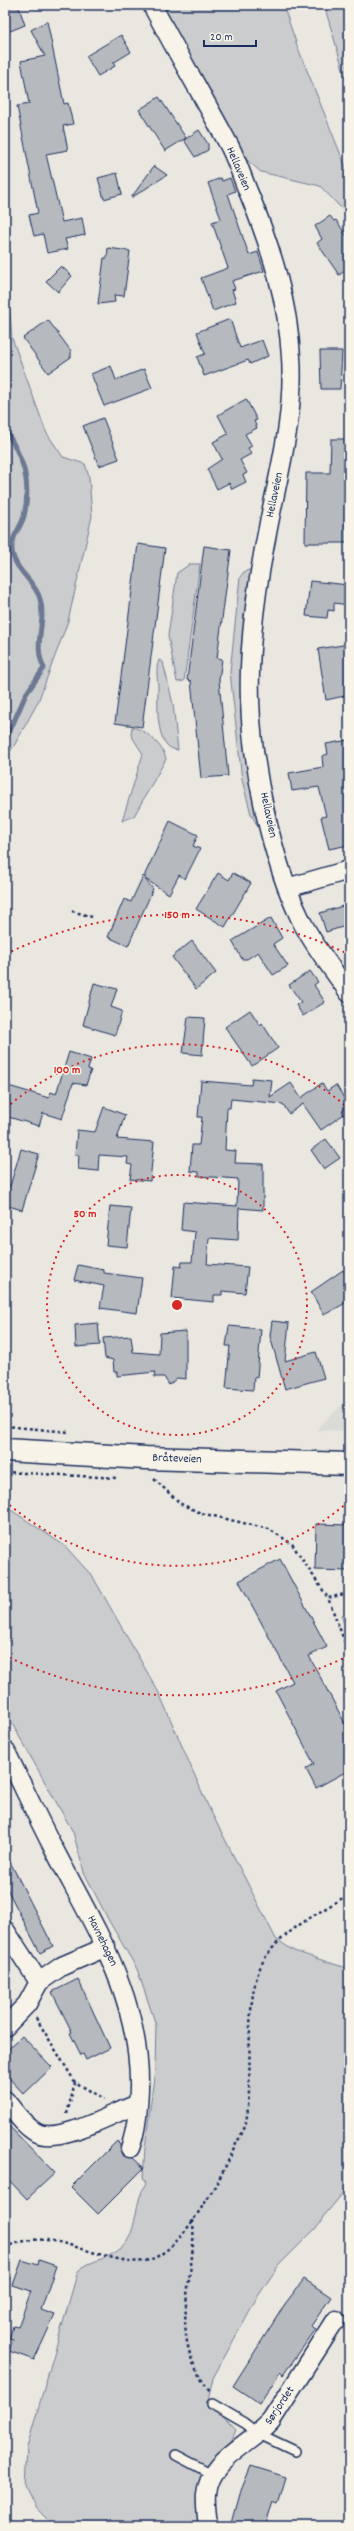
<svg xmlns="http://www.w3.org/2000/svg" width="354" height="2531" viewBox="0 0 354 2531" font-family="Dekko,sans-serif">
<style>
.built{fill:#dadad6}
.green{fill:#cbcccd;stroke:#737e96}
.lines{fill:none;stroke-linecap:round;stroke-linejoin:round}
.stream{stroke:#6d7892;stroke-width:5}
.building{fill:#b6babf;stroke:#1b2f5e}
.lane-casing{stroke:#1b2f5e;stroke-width:12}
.street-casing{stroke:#1b2f5e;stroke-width:21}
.secondary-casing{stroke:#1b2f5e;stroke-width:25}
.path{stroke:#1b2f5e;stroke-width:2.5;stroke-dasharray:3 3;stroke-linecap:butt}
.lane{stroke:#f7f3e8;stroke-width:9}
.street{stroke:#f7f3e8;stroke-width:18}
.secondary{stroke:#f7f3e8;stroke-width:22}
.ring{fill:none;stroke:#d62828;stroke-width:2;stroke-dasharray:2 4}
.labels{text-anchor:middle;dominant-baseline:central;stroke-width:3;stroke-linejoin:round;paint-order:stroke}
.street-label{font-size:12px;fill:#1b2f5e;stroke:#f7f3e8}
.centre{fill:#d62828;stroke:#f7f3e8;stroke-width:2}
.ring-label{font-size:12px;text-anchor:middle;font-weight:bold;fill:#d62828;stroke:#f7f3e8;stroke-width:3;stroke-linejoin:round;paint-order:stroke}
</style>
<rect width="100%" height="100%" fill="#eae7e0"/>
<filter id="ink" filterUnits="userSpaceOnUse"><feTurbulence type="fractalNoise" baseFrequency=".025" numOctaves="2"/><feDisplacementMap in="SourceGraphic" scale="8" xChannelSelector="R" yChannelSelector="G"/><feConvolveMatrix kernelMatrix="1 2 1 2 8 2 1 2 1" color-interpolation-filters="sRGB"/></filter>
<g filter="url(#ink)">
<path class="built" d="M 349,1398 L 349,1431 L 316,1430 Z"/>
<path class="green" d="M 149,5 L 283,5 L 298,48 L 349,175 L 349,220 L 344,211 L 320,186 L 261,172 L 233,148 Z
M 324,5 L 349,5 L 349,89 Z
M 9,193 L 6,267 L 12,338 L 46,432 L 63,457 L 85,464 L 89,477 L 92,516 L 68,621 L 38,702 L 14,746 L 5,758 L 5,194 Z
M 190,564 L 200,564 L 184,681 L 177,682 L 168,636 L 177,573 Z
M 252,569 L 260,828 L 259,829 L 251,814 L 242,780 L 230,672 L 240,577 L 244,572 Z
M 159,660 L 163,662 L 173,704 L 178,750 C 154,749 158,703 158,688 C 158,678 155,670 159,660 Z
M 132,727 C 145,729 163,745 166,759 L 134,816 L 122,821 L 143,754 L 131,735 Z
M 5,1506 L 65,1546 L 93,1577 L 159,1693 L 208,1806 L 276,1939 L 294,1951 L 349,1969 L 349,2186 L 323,2217 L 320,2224 L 279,2265 L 256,2299 L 213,2378 L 208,2401 L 236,2430 L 207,2500 L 205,2526 L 54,2526 L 36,2508 L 25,2485 L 27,2447 L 78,2271 C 90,2259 115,2259 126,2243 C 138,2226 134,2201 146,2184 L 143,2178 L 145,2148 L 155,2069 L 156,2025 L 137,1969 L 109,1921 L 84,1872 L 73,1832 L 5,1711 Z
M 341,1615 L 349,1615 L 349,1638 Z"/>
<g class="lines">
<path class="stream" d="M 5,429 C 23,458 32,481 24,516 C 21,528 11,536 12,550 C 13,569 36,582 40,599 C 47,624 32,643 44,668 L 26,694 L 5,742"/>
</g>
<path class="building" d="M 5,5 L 18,5 L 25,25 L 5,33 Z
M 47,21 L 64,104 L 68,103 L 73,124 L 63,126 L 68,150 L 46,154 L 62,222 L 82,218 L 85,235 L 65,239 L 68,249 L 47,253 L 43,234 L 34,236 L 29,215 L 38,213 L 17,106 L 29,104 L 21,61 L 45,56 L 31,30 Z
M 121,35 L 131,52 L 113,63 L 115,66 L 98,76 L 86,56 Z
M 159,97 L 186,138 L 165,151 L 139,110 Z
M 199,130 L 208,144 L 208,150 L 195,157 L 184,140 Z
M 154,166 L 167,175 L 131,198 Z
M 117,173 L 122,194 L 104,199 L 98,178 Z
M 221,178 L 222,181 L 230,178 L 235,191 L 228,194 L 249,255 L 258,252 L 264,271 L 232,281 L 235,289 L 232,290 L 236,302 L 213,311 L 201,278 L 228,268 L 212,222 L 221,219 L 208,183 Z
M 330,216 L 334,221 L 336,220 L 349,239 L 349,268 L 339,275 L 317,243 L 322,239 L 315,226 Z
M 108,248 L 130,251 L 124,296 L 114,295 L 115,302 L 98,304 L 104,258 L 107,258 Z
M 61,266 L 72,276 L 58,292 L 46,281 Z
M 230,319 L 240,348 L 262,340 L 268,356 L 250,364 L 248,360 L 204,376 L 197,357 L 205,354 L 197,332 Z
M 48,320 L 71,351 L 71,357 L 48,373 L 23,338 Z
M 320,351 L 342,351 L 340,389 L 321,389 Z
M 111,366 L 116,380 L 144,369 L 152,388 L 104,406 L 91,374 Z
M 246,399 L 257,420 L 254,421 L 257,428 L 245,434 L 252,446 L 248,448 L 251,454 L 240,460 L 247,473 L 243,475 L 246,482 L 232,489 L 229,483 L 217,489 L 207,469 L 222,459 L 213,442 L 228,434 L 218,415 Z
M 103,418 L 119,459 L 99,466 L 83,426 Z
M 331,439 L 349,439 L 349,543 L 305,543 L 306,473 L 330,473 Z
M 138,544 L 165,548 L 142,727 L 115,723 Z
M 204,546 L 231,550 L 217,658 L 222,659 L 219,680 L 228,776 L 201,778 L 191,681 L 187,680 Z
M 310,581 L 349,585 L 349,605 L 334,603 L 334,611 L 328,610 L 327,618 L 306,616 Z
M 349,644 L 349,695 L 326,700 L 318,649 Z
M 349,740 L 349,845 L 329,849 L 321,817 L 326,816 L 319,787 L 292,791 L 289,773 L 323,767 L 322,756 L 328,754 L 326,744 Z
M 170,821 L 198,835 L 193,846 L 200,849 L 185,879 L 179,875 L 169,894 L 145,879 L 153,889 L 128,946 L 108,937 L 124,899 L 131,902 L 143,876 L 145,878 L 145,874 Z
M 218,873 L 229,880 L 233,873 L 251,883 L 225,927 L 196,909 Z
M 349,904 L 349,925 L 326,932 L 320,913 Z
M 271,918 L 282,938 L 273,944 L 288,966 L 273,975 L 258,952 L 247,959 L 242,959 L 232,941 Z
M 192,941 L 216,973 L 196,989 L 172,957 Z
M 310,971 L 318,982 L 314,985 L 325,1002 L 303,1016 L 296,1005 L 301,1002 L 289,985 Z
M 94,983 L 117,989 L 111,1007 L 122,1011 L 115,1035 L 83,1025 Z
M 250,1010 L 260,1025 L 262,1023 L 278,1048 L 252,1066 L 225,1027 Z
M 188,1017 L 205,1018 L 202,1055 L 183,1053 Z
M 69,1052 L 91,1059 L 88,1069 L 91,1070 L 86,1085 L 73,1083 L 62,1119 L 43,1113 L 39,1126 L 5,1116 L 5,1085 L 49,1098 L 51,1092 L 56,1094 Z
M 252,1078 L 272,1080 L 270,1097 L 291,1083 L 301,1098 L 322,1083 L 327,1091 L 336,1085 L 349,1106 L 342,1111 L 344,1114 L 321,1130 L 303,1104 L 289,1114 L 283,1104 L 231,1099 L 230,1108 L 227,1108 L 225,1150 L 236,1151 L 235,1163 L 263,1164 L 263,1210 L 239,1208 L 238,1240 L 209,1238 L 207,1264 L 248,1267 L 245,1293 L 222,1291 L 222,1295 L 214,1295 L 214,1302 L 172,1298 L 175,1266 L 181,1267 L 182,1262 L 192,1262 L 195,1232 L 181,1230 L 183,1202 L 237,1206 L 238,1179 L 199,1176 L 199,1172 L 190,1171 L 192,1145 L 199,1145 L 202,1117 L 198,1117 L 201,1081 L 251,1085 Z
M 104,1107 L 125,1115 L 117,1139 L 154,1142 L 150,1181 L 130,1179 L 132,1165 L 127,1164 L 128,1157 L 99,1155 L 98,1171 L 78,1169 L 79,1155 L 75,1155 L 77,1130 L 95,1132 Z
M 326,1139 L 340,1158 L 324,1169 L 311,1150 Z
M 21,1149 L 39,1154 L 22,1210 L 5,1205 L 5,1185 L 10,1186 Z
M 110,1206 L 131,1208 L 127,1247 L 106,1245 Z
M 78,1265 L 104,1270 L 104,1273 L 142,1278 L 137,1313 L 100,1308 L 104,1286 L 74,1280 Z
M 343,1270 L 349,1279 L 349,1301 L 324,1315 L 311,1292 Z
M 272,1321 L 289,1323 L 285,1361 L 316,1352 L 324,1378 L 285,1389 L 270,1336 Z
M 98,1323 L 100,1345 L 76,1347 L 75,1325 Z
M 229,1326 L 261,1329 L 257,1378 L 254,1377 L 253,1390 L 226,1388 L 230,1346 L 226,1346 Z
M 186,1331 L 186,1379 L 177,1378 L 169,1385 L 164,1377 L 154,1377 L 155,1372 L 117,1376 L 117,1372 L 114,1372 L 113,1360 L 105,1358 L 103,1338 L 131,1336 L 133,1352 L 159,1354 L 160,1333 Z
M 316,1524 L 349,1525 L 349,1571 L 315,1570 Z
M 280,1559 L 327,1647 L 309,1656 L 349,1731 L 349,1770 L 316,1788 L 306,1769 L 314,1764 L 276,1691 L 293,1682 L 239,1581 Z
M 5,1852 L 53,1946 L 40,1953 L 5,1885 Z
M 78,1979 L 110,2048 L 86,2060 L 83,2054 L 81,2055 L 70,2033 L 72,2032 L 52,1992 Z
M 22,2036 L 52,2067 L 24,2094 L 5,2074 L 5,2052 Z
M 5,2122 L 55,2173 L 27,2199 L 5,2176 Z
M 117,2141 L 120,2144 L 122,2155 L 133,2158 L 144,2168 L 98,2214 L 71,2187 Z
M 22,2260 L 38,2265 L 39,2260 L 56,2266 L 41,2310 L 55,2315 L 34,2360 L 9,2351 L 13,2340 L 9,2339 L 13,2326 L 18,2327 L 31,2291 L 13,2285 Z
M 304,2279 L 331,2297 L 311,2326 L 316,2329 L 283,2375 L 280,2372 L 260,2404 L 233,2386 L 285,2304 Z
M 251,2466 L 286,2477 L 278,2504 L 273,2502 L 265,2526 L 231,2526 L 240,2493 Z"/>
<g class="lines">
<g class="lane-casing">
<path id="lane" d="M 212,2404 L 245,2423 L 259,2434 L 295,2451
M 176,2455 L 212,2474"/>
</g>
<g class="street-casing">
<path id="street" d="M 152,5 C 177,53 205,100 230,147 C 238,163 243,180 250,196 C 271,248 288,301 291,357 C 295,416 279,471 268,528 C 257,583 248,644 250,700 C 252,767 271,858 300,918 C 312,944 333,969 349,993
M 287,888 L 349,870
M 5,1750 C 22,1784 38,1819 56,1853 C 96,1930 141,1999 139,2089 C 138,2109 137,2129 130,2148
M 5,1930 L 39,1982
M 5,2027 L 27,2004 L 39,1982 L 62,1966 L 106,1947
M 5,2100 C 14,2111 24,2126 37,2133 C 60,2144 115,2112 138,2104
M 208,2526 C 207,2516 205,2505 206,2495 C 209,2459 250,2445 271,2421 L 336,2320"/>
</g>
<g class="secondary-casing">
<path id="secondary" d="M 5,1450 L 146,1458 L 349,1464"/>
</g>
<path class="path" d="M 72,911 L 92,917
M 5,1426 L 69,1432
M 5,1472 L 118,1478
M 154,1479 L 181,1504 L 201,1513 L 269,1529 L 292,1544 L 328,1598
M 349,1593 L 328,1598 L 349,1653
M 36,2018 L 75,2082 L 104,2099
M 67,2114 L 75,2082
M 193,2220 C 197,2286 164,2331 210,2392
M 5,2247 C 19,2242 32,2238 46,2240 C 74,2242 127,2270 152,2259 C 173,2250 188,2228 200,2210 C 215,2188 226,2167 236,2144 C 240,2137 245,2129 246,2122 C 255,2074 240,1994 267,1955 C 287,1928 321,1912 349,1894"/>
<use href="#lane" class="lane"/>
<use href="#street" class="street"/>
<use href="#secondary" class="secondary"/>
</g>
</g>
<g class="ring">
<circle cx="177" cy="1305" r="130"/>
<path d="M348 1502A261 261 0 0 1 6 1502M6 1108A261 261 0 0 1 348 1108"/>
<path d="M348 1656A391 391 0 0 1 6 1656M6 954A391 391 0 0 1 348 954"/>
</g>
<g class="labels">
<g class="street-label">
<text transform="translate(238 169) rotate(67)">Hellaveien</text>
<text transform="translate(275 495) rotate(-78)">Hellaveien</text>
<text transform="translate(268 815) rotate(78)">Hellaveien</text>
<text transform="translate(177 1459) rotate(2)">Bråteveien</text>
<text transform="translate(102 1941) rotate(64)">Havnehagen</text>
<text transform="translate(280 2406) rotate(-56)">Sørjordet</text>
</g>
</g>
<circle cx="177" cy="1305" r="6" class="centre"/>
<g class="ring-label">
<text x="177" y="918">150 m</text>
<text x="67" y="1073">100 m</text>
<text x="85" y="1217">50 m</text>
</g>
<rect width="354" height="2531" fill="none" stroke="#f7f3e8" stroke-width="20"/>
<rect x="10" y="10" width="334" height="2511" fill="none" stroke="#1b2f5e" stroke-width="1.5" filter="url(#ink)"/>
<path d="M204 40v6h52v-6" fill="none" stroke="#1b2f5e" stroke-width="2"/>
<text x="210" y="40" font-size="12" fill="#1b2f5e" stroke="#f7f3e8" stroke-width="3" paint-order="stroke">20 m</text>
</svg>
